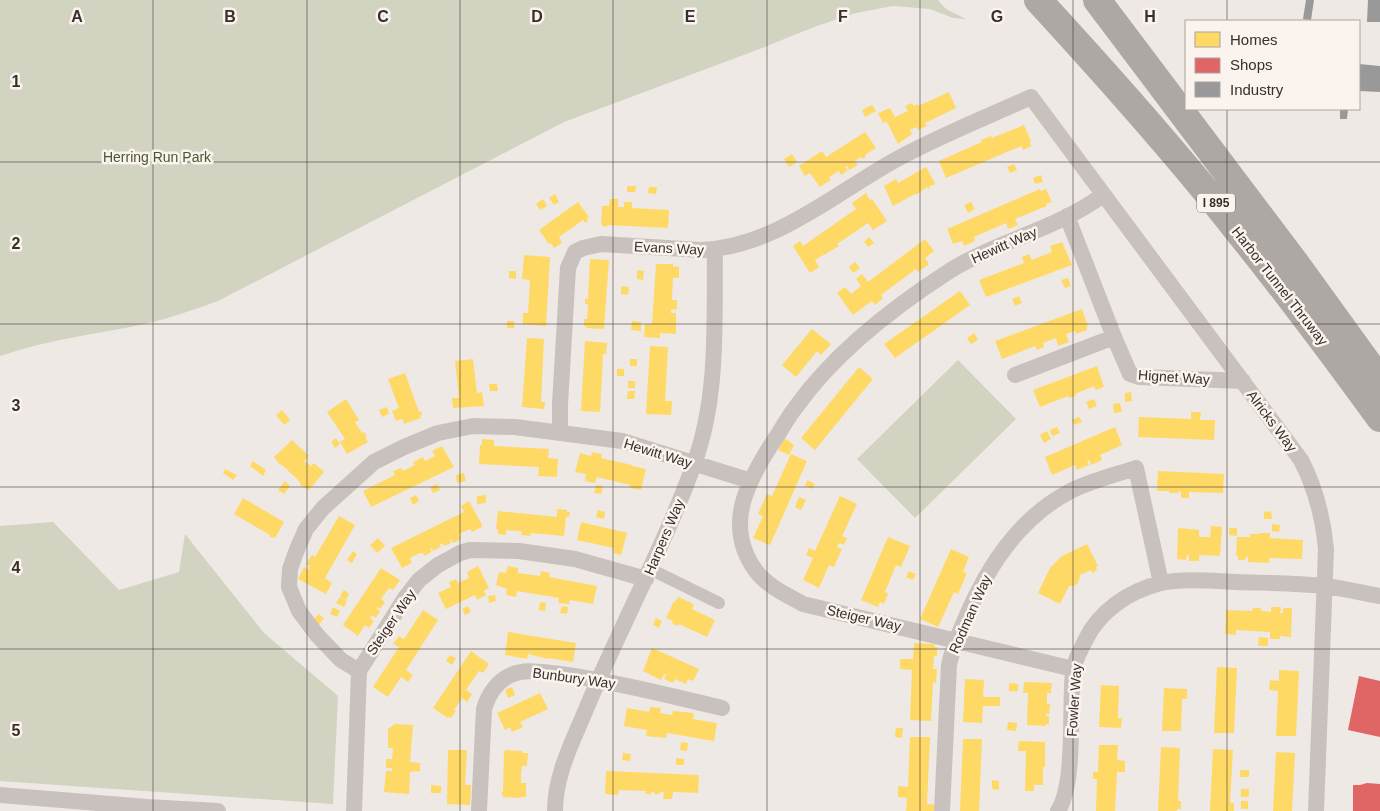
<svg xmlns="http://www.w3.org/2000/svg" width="1380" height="811" viewBox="0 0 1380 811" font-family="Arial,sans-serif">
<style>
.green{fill:#d2d3c0}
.homes{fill:#ffd966}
.shops{fill:#e06666}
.industry{fill:#999}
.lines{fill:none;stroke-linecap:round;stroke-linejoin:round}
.pedestrian{stroke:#c8c1bd;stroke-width:12}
.minor{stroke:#c8c1bd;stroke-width:16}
.motorway{stroke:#ada8a4;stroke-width:28}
.grid{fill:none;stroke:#392e2b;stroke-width:1;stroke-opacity:0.55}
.labels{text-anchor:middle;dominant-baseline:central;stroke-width:5;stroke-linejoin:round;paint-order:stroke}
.shield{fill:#faf3ee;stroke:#736966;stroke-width:1}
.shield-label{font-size:12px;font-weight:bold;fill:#392e2b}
.park-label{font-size:14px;fill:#4e5630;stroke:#faf3ee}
.street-label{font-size:14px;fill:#392e2b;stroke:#faf3ee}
.grid-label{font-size:16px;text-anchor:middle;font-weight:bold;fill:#392e2b;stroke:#faf3ee;stroke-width:5;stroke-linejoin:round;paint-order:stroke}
</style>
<rect width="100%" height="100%" fill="#eee9e5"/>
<path class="green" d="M 0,0 L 938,0 L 946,9 L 966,19 L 953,18 L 930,9 L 893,6 L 856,13 L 814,27 L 757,50 L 564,122 L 218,301 C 196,309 173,317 149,323 C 99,334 49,339 0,356 Z
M 958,360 L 1016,419 L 915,518 L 857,459 Z
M 53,522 L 119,590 L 179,572 L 185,534 L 264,633 L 338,696 L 333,804 L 0,781 L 0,526 Z"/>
<path class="homes" d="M 949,92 L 956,108 L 925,123 L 927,126 L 918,130 L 916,127 L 910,130 L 912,134 L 898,144 L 887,122 L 883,123 L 878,113 L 890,108 L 895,117 L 908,111 L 905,106 L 912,103 L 914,106 L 917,104 L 918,106 Z
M 872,105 L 876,111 L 865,117 L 862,110 Z
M 1024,125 L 1031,141 L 1030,142 L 1031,146 L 1023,150 L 1021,146 L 946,178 L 939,161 L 982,142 L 981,140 L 991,136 L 992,138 Z
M 865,132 L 876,148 L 865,155 L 866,157 L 862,159 L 861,157 L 855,161 L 858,165 L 849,170 L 847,166 L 845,167 L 848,170 L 841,175 L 839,171 L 829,177 L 831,180 L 820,187 L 810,173 L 805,176 L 799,166 L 822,151 L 826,157 Z
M 792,154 L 797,162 L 789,167 L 784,159 Z
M 1014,164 L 1017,170 L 1010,173 L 1007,167 Z
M 926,167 L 935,183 L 934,185 L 929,186 L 930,188 L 928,189 L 927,187 L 916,195 L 915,194 L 893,206 L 884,186 L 896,179 L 898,183 Z
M 1041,175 L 1043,182 L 1035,184 L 1033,178 Z
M 627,186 L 636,186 L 635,192 L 627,192 Z
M 649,187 L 657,187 L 656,194 L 648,193 Z
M 1040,189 L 1040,191 L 1046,189 L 1052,202 L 1046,204 L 1047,206 L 1015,219 L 1018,225 L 1008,229 L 1006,223 L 974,237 L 975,241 L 964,246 L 962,241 L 953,244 L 947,229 Z
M 866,193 L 870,200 L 872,199 L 887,221 L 873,230 L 868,223 L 837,244 L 839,246 L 815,260 L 819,267 L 810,273 L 793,246 L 800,241 L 803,246 L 856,209 L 852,203 Z
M 555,194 L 559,202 L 554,205 L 549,198 Z
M 543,199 L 547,206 L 540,210 L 536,204 Z
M 610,199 L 618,199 L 618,207 L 624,207 L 624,202 L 632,202 L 632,208 L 669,210 L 668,228 L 607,225 L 607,227 L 602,226 L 603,225 L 601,225 L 602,206 L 609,206 Z
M 578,202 L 589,217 L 587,218 L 588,221 L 585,223 L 583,220 L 559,237 L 562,243 L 554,248 L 551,243 L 549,244 L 539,230 Z
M 971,202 L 975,209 L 968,213 L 964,205 Z
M 869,237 L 874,243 L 868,247 L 864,242 Z
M 925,239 L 934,251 L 925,258 L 929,264 L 918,272 L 916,269 L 881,295 L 883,298 L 875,305 L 872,301 L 853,315 L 837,293 L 845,287 L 851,294 L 861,286 L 856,279 L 862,274 L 868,282 Z
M 1062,242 L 1072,265 L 986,297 L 979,280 L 1024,263 L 1022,257 L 1029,254 L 1032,260 L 1052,252 L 1050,246 Z
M 524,255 L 550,257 L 546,326 L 523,324 L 523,313 L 528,313 L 530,280 L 522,279 Z
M 590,259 L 609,260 L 604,329 L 586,328 L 586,326 L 584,326 L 584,319 L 587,319 L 588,304 L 585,304 L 585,299 L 588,299 Z
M 855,262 L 860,268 L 853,273 L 849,267 Z
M 656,264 L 673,264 L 673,266 L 679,267 L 679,278 L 673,278 L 672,300 L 677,300 L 677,309 L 671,310 L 671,313 L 676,313 L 676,334 L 660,333 L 660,338 L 644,337 L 645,324 L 652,324 Z
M 637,270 L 644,271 L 643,280 L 637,279 Z
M 509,271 L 516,271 L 516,279 L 509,278 Z
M 1068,278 L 1071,286 L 1065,288 L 1061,280 Z
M 621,286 L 629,287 L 628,295 L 621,294 Z
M 960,291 L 970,305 L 895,358 L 884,344 Z
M 1019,296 L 1022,303 L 1015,306 L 1012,299 Z
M 1082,309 L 1088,326 L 1086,327 L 1087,330 L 1076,334 L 1075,331 L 1066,334 L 1069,342 L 1058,346 L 1056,338 L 1043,343 L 1044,347 L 1037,350 L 1035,346 L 1002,359 L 995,341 Z
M 507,321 L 514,321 L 514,328 L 507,328 Z
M 632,321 L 641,322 L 641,331 L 631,330 Z
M 812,329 L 831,344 L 821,355 L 817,351 L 796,377 L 782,365 Z
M 974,333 L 978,340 L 971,344 L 967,338 Z
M 527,338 L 544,339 L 541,402 L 545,402 L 544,409 L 522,407 Z
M 585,341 L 607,343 L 606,354 L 603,354 L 600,412 L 581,411 Z
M 650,346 L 668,347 L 665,401 L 672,401 L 671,415 L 646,414 Z
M 473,359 L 477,393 L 482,392 L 484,406 L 453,408 L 452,398 L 459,398 L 455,361 Z
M 630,359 L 637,359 L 637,366 L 630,366 Z
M 1097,366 L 1104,387 L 1096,390 L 1094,386 L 1075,394 L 1076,396 L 1069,398 L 1068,396 L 1040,407 L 1033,390 Z
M 859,367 L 873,379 L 815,450 L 801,438 Z
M 617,369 L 624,369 L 624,376 L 617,376 Z
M 405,373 L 419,412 L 421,411 L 422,415 L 420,416 L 421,418 L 404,424 L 402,419 L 396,421 L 392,411 L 399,408 L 388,379 Z
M 628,381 L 635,381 L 635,388 L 628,388 Z
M 489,384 L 497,384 L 498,391 L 490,391 Z
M 628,391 L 635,391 L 634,399 L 627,399 Z
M 1131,392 L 1132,401 L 1125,402 L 1125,393 Z
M 346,399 L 359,420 L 355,422 L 362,433 L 364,432 L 367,436 L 365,437 L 368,442 L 347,454 L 340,442 L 345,439 L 327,412 Z
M 1094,399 L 1097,406 L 1089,409 L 1086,402 Z
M 1120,403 L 1122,412 L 1114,413 L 1113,404 Z
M 387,407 L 389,414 L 382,417 L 379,410 Z
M 282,410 L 290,420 L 284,425 L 276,415 Z
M 1191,412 L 1201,412 L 1200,420 L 1215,420 L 1214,440 L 1138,437 L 1139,417 L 1191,419 Z
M 1079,417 L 1082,422 L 1074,425 L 1072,420 Z
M 1057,427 L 1060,433 L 1052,436 L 1050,430 Z
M 1115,427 L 1122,445 L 1100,455 L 1102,460 L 1091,465 L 1089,460 L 1087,460 L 1089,465 L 1079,469 L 1077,470 L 1075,465 L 1052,475 L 1045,457 Z
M 1047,431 L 1051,439 L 1044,443 L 1040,435 Z
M 336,438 L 340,444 L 335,448 L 331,442 Z
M 784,438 L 794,445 L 789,455 L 778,450 Z
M 482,439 L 494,440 L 494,446 L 549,449 L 548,458 L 558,459 L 557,477 L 538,476 L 539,467 L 479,464 L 480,445 L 482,445 Z
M 292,440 L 309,456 L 304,461 L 310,465 L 310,467 L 314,463 L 324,472 L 309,490 L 300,485 L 301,484 L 298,480 L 281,464 L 280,465 L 274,457 Z
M 442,446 L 454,467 L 371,507 L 363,491 L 395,475 L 393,471 L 401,468 L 403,471 L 415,465 L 413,462 L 423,457 L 425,461 L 435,456 L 432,451 Z
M 592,452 L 602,454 L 601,458 L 632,465 L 632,466 L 646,469 L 641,490 L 630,488 L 630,485 L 597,477 L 595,483 L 585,481 L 586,474 L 575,472 L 580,453 L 591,456 Z
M 791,454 L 807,461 L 770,545 L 753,538 L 763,516 L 758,514 L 767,494 L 772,496 Z
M 253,461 L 266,470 L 263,476 L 250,466 Z
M 225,469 L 237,475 L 233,480 L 223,473 Z
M 1158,471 L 1224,474 L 1223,493 L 1189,492 L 1189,498 L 1181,498 L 1181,492 L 1178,491 L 1178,493 L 1169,493 L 1169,491 L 1157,491 Z
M 464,473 L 466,481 L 457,483 L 456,475 Z
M 807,480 L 815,484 L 812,489 L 805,486 Z
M 285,481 L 290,486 L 284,494 L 278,490 Z
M 437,484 L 440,490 L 433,493 L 430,487 Z
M 596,485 L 603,486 L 601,494 L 594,493 Z
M 416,495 L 419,501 L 413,505 L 410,498 Z
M 486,495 L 486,503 L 477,504 L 477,496 Z
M 840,496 L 857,504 L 842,536 L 847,538 L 844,545 L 839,543 L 837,547 L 842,549 L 834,567 L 829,565 L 819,588 L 803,580 L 813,558 L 806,555 L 809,548 L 815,551 Z
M 799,497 L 806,500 L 801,510 L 795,507 Z
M 243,498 L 284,522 L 275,538 L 273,537 L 272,538 L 269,536 L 270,535 L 234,514 Z
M 469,501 L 481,523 L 482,527 L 472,532 L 470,529 L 461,533 L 459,535 L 461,539 L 453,543 L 451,539 L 450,540 L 451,543 L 444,546 L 443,543 L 439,545 L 441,547 L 433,551 L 432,548 L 430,549 L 432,552 L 424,556 L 423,553 L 420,553 L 410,558 L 412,563 L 402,568 L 391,548 L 464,512 L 461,506 Z
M 557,509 L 567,510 L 567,512 L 570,512 L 569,517 L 566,517 L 564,536 L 531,533 L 530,536 L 521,535 L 522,532 L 519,531 L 506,530 L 506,535 L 498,534 L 498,529 L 496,529 L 498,511 L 557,517 Z
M 598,510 L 605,512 L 604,519 L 596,517 Z
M 1271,511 L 1272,519 L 1264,519 L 1264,512 Z
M 339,516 L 355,525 L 325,578 L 332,583 L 326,594 L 298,579 L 304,567 L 308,570 L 310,566 L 306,564 L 312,555 L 315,557 Z
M 581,522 L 627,533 L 621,555 L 613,553 L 614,548 L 577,540 Z
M 1272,524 L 1280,525 L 1279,532 L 1272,531 Z
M 1211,526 L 1222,527 L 1220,556 L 1199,555 L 1199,561 L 1189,561 L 1189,555 L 1187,555 L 1186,560 L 1177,559 L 1178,528 L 1199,530 L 1199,537 L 1210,537 Z
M 1229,528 L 1237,528 L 1237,536 L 1229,535 Z
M 1259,533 L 1270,533 L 1270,538 L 1303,540 L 1302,559 L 1269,558 L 1269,563 L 1248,562 L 1248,557 L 1246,557 L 1245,560 L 1238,560 L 1238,556 L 1236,556 L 1237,537 L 1250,537 L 1250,534 L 1259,534 Z
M 888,537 L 910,546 L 901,567 L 896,565 L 885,592 L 888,594 L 884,604 L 880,602 L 878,607 L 861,600 Z
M 378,538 L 385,546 L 377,553 L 370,545 Z
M 1087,544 L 1098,566 L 1096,567 L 1097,570 L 1092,573 L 1091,570 L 1080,575 L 1078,583 L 1074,586 L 1069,586 L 1060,604 L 1038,593 L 1050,568 L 1062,556 Z
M 951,549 L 969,557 L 963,572 L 967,573 L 958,594 L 954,592 L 938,627 L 920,619 Z
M 353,551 L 357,554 L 352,563 L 347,560 Z
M 478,566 L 489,588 L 484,591 L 486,595 L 477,600 L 475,595 L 446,609 L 438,593 L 451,587 L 449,582 L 456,579 L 458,583 L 469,578 L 467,572 Z
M 508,566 L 518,568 L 518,573 L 540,576 L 541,571 L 550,573 L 549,577 L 597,586 L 593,604 L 570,600 L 569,604 L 558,603 L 559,598 L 517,591 L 516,597 L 506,595 L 507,589 L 496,585 L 499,572 L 506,573 Z
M 381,568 L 400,580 L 393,590 L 389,588 L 381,599 L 385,602 L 380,609 L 377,607 L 376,608 L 380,611 L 376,618 L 372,615 L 370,618 L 374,621 L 369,628 L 365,625 L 358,636 L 343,625 Z
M 909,571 L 916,574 L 913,580 L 906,577 Z
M 344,590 L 349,594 L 346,600 L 340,596 Z
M 495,595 L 496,601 L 489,603 L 488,596 Z
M 340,597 L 347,601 L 344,607 L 336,603 Z
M 678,597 L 694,604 L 692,609 L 715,620 L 707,637 L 679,624 L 678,626 L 675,625 L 672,623 L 673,621 L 666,618 L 674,601 L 675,602 Z
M 540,602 L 546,603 L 545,611 L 539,610 Z
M 468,606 L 471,612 L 465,615 L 462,609 Z
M 562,606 L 568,607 L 567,614 L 560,613 Z
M 333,607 L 340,611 L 337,617 L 330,614 Z
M 1271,607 L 1281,607 L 1280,613 L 1283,613 L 1283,608 L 1292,608 L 1291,637 L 1280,636 L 1280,639 L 1270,639 L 1270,632 L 1236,630 L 1236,635 L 1225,634 L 1226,610 L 1252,611 L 1253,608 L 1261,608 L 1261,611 L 1271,612 Z
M 423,610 L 438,620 L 406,670 L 413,675 L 408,682 L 401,677 L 388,697 L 373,687 L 399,647 L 393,644 L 399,636 L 404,639 Z
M 318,614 L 324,618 L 319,625 L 313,621 Z
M 656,618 L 662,621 L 659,628 L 653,625 Z
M 508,632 L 576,643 L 573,662 L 548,658 L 548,659 L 528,654 L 527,659 L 505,655 Z
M 1259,637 L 1268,638 L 1268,646 L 1258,646 Z
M 914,643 L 935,644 L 934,647 L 937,647 L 937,656 L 934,656 L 933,669 L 937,669 L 936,683 L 933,682 L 931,721 L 910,720 L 912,670 L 900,669 L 900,659 L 913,659 Z
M 652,648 L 699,669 L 693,681 L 688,679 L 686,684 L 675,679 L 673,683 L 664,679 L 666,675 L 664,674 L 661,680 L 643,671 Z
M 471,651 L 489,664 L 483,673 L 479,671 L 466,690 L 472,694 L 467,702 L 462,698 L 454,710 L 456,711 L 451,718 L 449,717 L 448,718 L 433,708 Z
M 450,655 L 456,658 L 452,665 L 446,661 Z
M 1217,667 L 1237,668 L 1234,733 L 1214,733 Z
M 1279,670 L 1299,671 L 1296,736 L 1276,736 L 1278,691 L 1269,690 L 1270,680 L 1279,681 Z
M 965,679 L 984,680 L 983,697 L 1000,697 L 1000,706 L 983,706 L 982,723 L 963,722 Z
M 1024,682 L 1052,683 L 1051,693 L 1047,693 L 1047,704 L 1050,704 L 1049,714 L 1046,713 L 1046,716 L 1049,716 L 1049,724 L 1046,724 L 1046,726 L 1027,725 L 1028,693 L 1023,693 Z
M 1009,683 L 1018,684 L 1018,691 L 1009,691 Z
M 1101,685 L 1119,686 L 1118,718 L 1122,718 L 1121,728 L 1099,727 Z
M 512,687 L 515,695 L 508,698 L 505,690 Z
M 1164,688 L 1187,689 L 1187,699 L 1182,699 L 1181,731 L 1162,731 Z
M 540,693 L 548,709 L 520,722 L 523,727 L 512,732 L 510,727 L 505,730 L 497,713 Z
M 650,707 L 661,708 L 660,713 L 672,715 L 673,711 L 694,713 L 693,719 L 717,723 L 714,741 L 667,733 L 666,738 L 646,736 L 647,730 L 624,726 L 627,708 L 649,712 Z
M 1008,722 L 1017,723 L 1016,731 L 1007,730 Z
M 395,724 L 413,725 L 410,762 L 420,763 L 420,771 L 410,772 L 409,794 L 384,792 L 386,771 L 392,771 L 392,768 L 386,768 L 386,759 L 392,759 L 393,748 L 388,748 L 388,729 Z
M 896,728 L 903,728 L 902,738 L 895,737 Z
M 910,737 L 930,737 L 927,804 L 938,805 L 938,811 L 906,811 L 907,798 L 898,797 L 898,786 L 908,787 Z
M 963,739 L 982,739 L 979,811 L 960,811 Z
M 1019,741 L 1045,742 L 1045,767 L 1043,767 L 1043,785 L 1034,785 L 1034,791 L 1025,791 L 1026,751 L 1018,751 Z
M 681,742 L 688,743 L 687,751 L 680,750 Z
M 1099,745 L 1118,745 L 1117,760 L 1125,761 L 1125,772 L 1117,772 L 1115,811 L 1096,811 L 1097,779 L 1093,779 L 1093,772 L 1098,772 Z
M 1161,747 L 1180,748 L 1178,801 L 1181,801 L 1181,809 L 1177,809 L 1177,811 L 1158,811 Z
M 1213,749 L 1233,750 L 1230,803 L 1234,803 L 1234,811 L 1210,811 Z
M 448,750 L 467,750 L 465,785 L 471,785 L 470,805 L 447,804 Z
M 505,750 L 522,751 L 523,753 L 528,753 L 527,766 L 522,766 L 521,774 L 521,783 L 526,783 L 526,797 L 520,797 L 521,798 L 503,797 L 501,792 L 503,792 L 504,756 L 503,756 Z
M 1276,752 L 1295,753 L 1292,811 L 1273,811 Z
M 623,753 L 631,754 L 630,761 L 622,760 Z
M 676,758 L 684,759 L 684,765 L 676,765 Z
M 1240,770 L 1249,770 L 1249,777 L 1240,777 Z
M 606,771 L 699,775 L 698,793 L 673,792 L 672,799 L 663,799 L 664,792 L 660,792 L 660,794 L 654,794 L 654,792 L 651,792 L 651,794 L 645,794 L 646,791 L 619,790 L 618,795 L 605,794 Z
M 992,780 L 999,781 L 999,790 L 992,789 Z
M 431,785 L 441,786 L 441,793 L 431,793 Z
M 1241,789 L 1249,789 L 1249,797 L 1241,797 Z
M 1241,801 L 1248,801 L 1248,809 L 1241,809 Z"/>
<path class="shops" d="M 1359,676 L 1380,681 L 1380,737 L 1348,730 Z
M 1367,783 L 1380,784 L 1380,811 L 1353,811 L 1353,785 L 1360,785 Z"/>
<path class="industry" d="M 1306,0 L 1314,0 L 1311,20 L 1303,19 Z
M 1368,0 L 1380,0 L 1380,22 L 1367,22 Z
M 1359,64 L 1380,66 L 1380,92 L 1359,91 Z
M 1340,109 L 1348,109 L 1347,119 L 1340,119 Z"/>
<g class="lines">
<path class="pedestrian" d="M 650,569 L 719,603"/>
<path class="minor" d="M 1067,216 L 1114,337 L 1130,374 L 1139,377 L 1243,381
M 1015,375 L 1114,337
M 560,433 L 560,404 L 568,268 L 575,252 L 583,248 L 601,244 L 701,250 C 776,247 836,192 899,158 C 941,135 987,117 1031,97 L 1301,460 C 1316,489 1323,517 1326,549 L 1316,811
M 1073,669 L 803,604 C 787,595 767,586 756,571 C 723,526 747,482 773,442 C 781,431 787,418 796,407 C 835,352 895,306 951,270 C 1000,240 1057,229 1103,195
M 359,671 L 341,660 L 317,635 L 299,611 L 289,587 L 290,569 L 296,552 L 306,529 L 323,508 L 374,462 L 404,447 L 438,433 L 473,426 L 515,427 L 622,441 L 751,481
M 0,795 L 147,807 L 218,811
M 354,811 L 359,671 L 405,598 L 419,580 L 438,565 L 460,553 L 470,550 L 519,551 L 575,559 L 646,579
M 479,811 L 484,709 C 488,695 497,681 511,675 C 526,668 545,673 561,674 C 615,682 668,695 722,708
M 555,811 C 555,774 573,741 587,707 C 621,625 664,547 694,464 C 719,396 714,321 715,250
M 942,811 L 949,665 C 952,650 958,636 964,622 C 985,571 1017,520 1067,493 C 1086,482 1115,475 1136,468 L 1161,583
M 1058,811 C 1076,783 1069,708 1073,672 C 1074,661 1080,651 1085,641 C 1099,611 1129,591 1161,583 C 1185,578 1212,581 1237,582 C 1266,583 1295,583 1324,586 C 1343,588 1361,593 1380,596"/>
<path class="motorway" d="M 1038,0 C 1107,75 1175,151 1238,231 C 1287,292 1334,355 1380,418
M 1097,0 L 1296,264 L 1380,380"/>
</g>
<path class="grid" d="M 153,0 L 153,811M 307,0 L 307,811M 460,0 L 460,811M 613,0 L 613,811M 767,0 L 767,811M 920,0 L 920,811M 1073,0 L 1073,811M 1227,0 L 1227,21M 1227,109 L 1227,811M 0,162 L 1380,162M 0,324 L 1380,324M 0,487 L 1380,487M 0,649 L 1380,649"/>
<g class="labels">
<rect class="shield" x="1197" y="193.5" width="38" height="19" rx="4"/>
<g class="shield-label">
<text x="1216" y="203">I 895</text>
</g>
<g class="park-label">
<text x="157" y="157">Herring Run Park</text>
</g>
<g class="street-label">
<text transform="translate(1004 245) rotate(-24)">Hewitt Way</text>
<text transform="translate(669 248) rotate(3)">Evans Way</text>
<text transform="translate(1280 286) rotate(52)">Harbor Tunnel Thruway</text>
<text transform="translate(1174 377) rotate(4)">Hignet Way</text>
<text transform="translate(1272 421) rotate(53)">Alricks Way</text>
<text transform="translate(658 453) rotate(17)">Hewitt Way</text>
<text transform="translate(664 537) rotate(-67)">Harpers Way</text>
<text transform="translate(970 614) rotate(-66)">Rodman Way</text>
<text transform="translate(864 618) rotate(13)">Steiger Way</text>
<text transform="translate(391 622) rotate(-56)">Steiger Way</text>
<text transform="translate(574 678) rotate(8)">Bunbury Way</text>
<text transform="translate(1074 700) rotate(-86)">Fowler Way</text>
</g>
</g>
<g class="grid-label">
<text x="77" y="22">A</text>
<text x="230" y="22">B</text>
<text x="383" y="22">C</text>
<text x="537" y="22">D</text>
<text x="690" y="22">E</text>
<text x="843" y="22">F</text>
<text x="997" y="22">G</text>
<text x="1150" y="22">H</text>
<text x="16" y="87">1</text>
<text x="16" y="249">2</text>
<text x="16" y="411">3</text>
<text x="16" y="573">4</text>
<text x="16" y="736">5</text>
</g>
<rect x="1185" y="20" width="175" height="90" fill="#faf3ee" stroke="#ada4a0"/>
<rect x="1195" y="32" width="25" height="15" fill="#ffd966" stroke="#ada4a0"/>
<text x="1230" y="45" font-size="15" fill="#392e2b">Homes</text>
<rect x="1195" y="58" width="25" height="15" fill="#e06666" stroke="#ada4a0"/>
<text x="1230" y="70" font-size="15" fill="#392e2b">Shops</text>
<rect x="1195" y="82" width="25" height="15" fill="#999999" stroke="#ada4a0"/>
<text x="1230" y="95" font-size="15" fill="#392e2b">Industry</text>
</svg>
